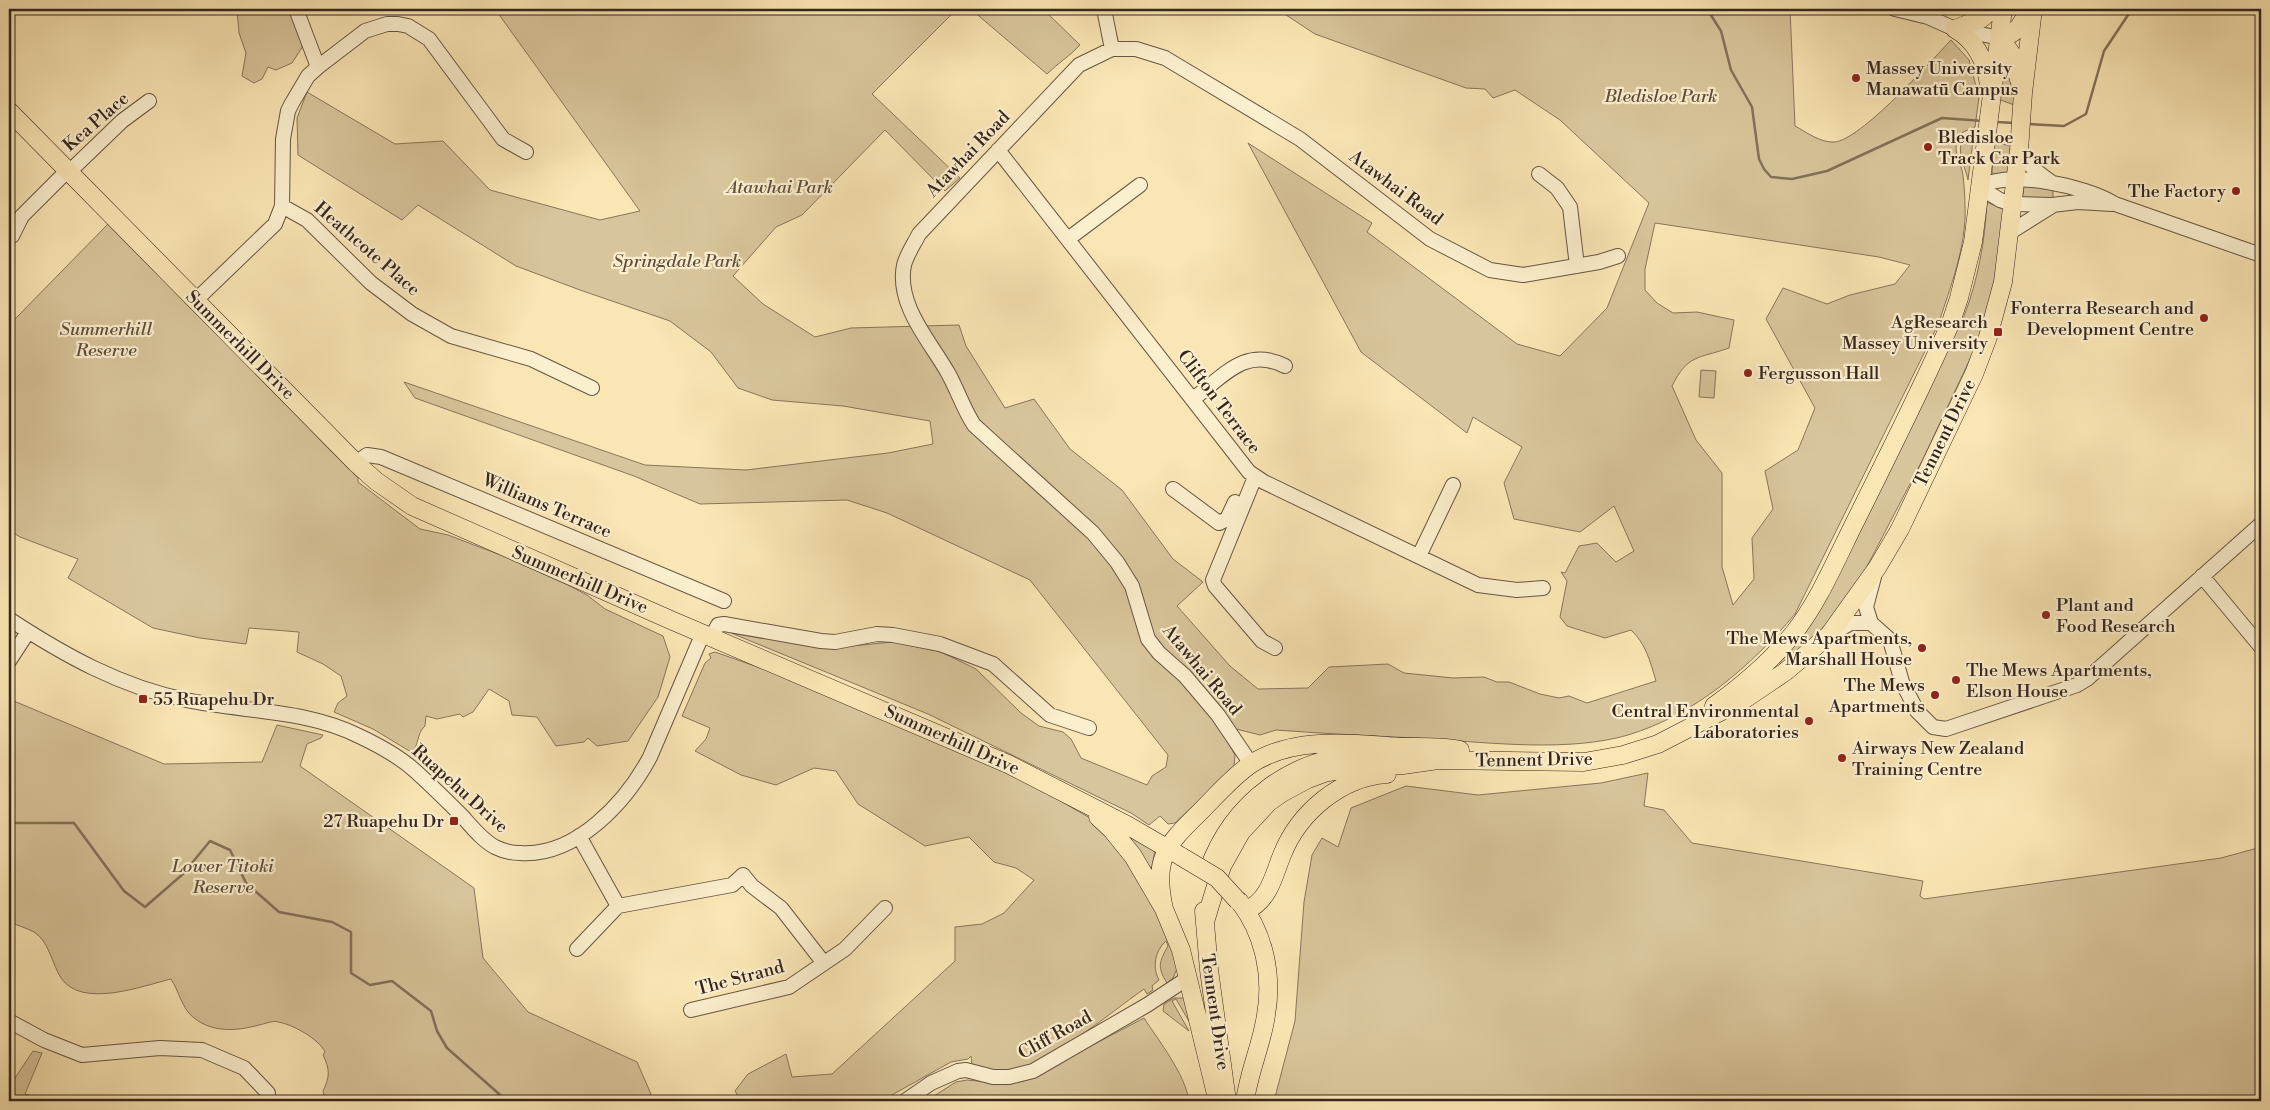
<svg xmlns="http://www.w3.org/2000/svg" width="2270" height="1110" viewBox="0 0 2270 1110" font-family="'Libre Bodoni',serif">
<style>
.green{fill:#d9c59b;stroke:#88755d;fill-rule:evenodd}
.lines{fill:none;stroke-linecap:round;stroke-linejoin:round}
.stream{stroke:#83715a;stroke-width:2.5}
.minor-casing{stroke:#675544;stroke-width:16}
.major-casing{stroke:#36251f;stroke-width:19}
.minor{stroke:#fcefce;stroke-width:14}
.major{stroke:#fae6b4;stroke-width:18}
.major-bridge-casing{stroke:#36251f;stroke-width:19;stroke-linecap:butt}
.major-bridge{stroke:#fae6b4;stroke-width:18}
.poi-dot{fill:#8f2418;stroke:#fcefce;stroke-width:2}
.labels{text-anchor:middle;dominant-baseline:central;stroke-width:4.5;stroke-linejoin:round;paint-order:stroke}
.poi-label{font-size:18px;fill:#36251f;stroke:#fcefce;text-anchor:start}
.park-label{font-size:18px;font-style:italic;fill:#5f4d3e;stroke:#fcefce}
.street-label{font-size:18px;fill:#36251f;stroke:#fcefce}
</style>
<rect width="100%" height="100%" fill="#fae6b4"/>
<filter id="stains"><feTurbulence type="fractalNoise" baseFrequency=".004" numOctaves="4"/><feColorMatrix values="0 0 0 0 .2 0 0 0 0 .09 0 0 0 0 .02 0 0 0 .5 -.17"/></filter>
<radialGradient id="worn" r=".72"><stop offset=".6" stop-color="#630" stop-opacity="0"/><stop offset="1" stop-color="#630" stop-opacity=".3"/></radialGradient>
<path class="green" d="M 237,9 L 294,9 L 303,46 L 292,63 L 276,70 L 268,67 L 262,79 L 254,83 L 242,76 L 246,53 L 239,33 Z
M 495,9 L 957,9 L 872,94 L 960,178 L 945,191 L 885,130 L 802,215 L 776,227 L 733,276 L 763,304 L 815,337 L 851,328 L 959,325 L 966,346 L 1005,408 L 1034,399 L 1070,449 L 1122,490 L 1173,559 L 1203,582 L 1177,606 L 1230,666 L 1258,689 L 1308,688 L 1329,667 L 1388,664 L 1404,673 L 1453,678 L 1484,677 L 1497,682 L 1509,682 L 1540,694 L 1559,698 L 1569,696 L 1587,703 L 1656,681 C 1650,661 1646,644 1631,630 L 1605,638 L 1567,626 L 1560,617 L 1567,581 L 1561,572 L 1565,573 L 1579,546 L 1597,543 L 1616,562 L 1634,551 L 1614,506 L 1580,532 L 1514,519 L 1504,483 L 1522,447 L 1473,417 L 1467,433 L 1361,352 L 1248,143 L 1372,223 L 1367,232 L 1517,344 L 1560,356 L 1607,308 L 1649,203 L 1560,120 L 1515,90 L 1493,98 L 1485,89 L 1466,88 L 1315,34 L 1277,9 L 1790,9 L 1795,126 C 1806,132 1821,143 1834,142 C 1860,141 1931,61 1951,40 L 1969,60 L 1979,97 L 1975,127 L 1963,132 C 1949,148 1960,158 1963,175 C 1964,184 1965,196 1965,205 C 1967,246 1950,288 1938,325 L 1795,614 C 1751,666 1695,715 1628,735 C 1570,752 1492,743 1432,739 C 1380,736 1328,734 1276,730 L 1260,735 L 1228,727 L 1222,732 L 1235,755 L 1234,767 L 1175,823 L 1168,824 L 1160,816 L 1149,825 L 1131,813 L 928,714 L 731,633 L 832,648 L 892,642 L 941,652 L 976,669 L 1021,713 L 1039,726 L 1063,732 L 1071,739 L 1081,758 L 1147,785 L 1152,776 L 1166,767 L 1168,755 L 1030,580 L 887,513 L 847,500 L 700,504 L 634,476 L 415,398 L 404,382 L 645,465 L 746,470 L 888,453 L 933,444 L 930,421 L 843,406 L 772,400 L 738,388 L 711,352 L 670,321 L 580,290 L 516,266 L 418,205 L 402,220 L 298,155 L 297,118 L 307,92 L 395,144 L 443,141 L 490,190 L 600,220 L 640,211 ZM 1655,223 L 1879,257 L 1910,265 L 1895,284 L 1850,295 L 1827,304 L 1783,288 L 1766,319 L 1815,408 L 1798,450 L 1765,471 L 1773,509 L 1752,538 L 1754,579 L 1733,605 L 1722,567 L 1722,473 L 1696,440 L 1672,386 C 1688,354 1698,359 1729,348 L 1734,320 L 1697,312 L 1673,313 L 1657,303 L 1645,290 L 1645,269 Z
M 976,9 L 1043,9 L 1080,45 C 1070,56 1058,63 1047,74 L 973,11 Z
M 2004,48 L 2009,56 L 2017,106 L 1998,99 Z
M 1969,133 L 1974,133 L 1968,180 C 1965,165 1952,144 1969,133 Z
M 1993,139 L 1999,143 L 2014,147 L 2010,178 L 1992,179 Z
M 2024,186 L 2053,189 L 2053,201 L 2022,201 Z
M 1987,202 L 1998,207 L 2004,207 L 1996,282 L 1977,344 L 1923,459 L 1862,576 L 1837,613 L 1811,640 L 1764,677 L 1774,663 L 1964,316 C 1978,280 1985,241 1987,202 Z
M 108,224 L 358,478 L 358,482 L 420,529 L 448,535 L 503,556 L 570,586 L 587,595 L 605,609 L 663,636 L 670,657 L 658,697 L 628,741 L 597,746 L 588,738 L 584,742 L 556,746 L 537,717 L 512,715 L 509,701 L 489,689 L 473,712 L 463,717 L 460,714 L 437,719 L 426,716 L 425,726 C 416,733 420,746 411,752 L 373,729 L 334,712 L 338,703 L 347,696 L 341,676 L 323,664 L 297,652 L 299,632 L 249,628 L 246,644 L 200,638 L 153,628 L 68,578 L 78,559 L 20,537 L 9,530 L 9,322 L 16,318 Z
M 1701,370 L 1716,371 L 1714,398 L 1699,397 Z
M 715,652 L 789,678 L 985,763 L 1038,788 L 1090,818 L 1120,849 L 1159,916 L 1178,966 L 1173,978 L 1167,983 C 1157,967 1159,962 1168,946 L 1166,941 C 1155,951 1152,967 1159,980 L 1152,986 L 1153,990 L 1147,994 L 1144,989 C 1108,1014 1049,1066 1006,1071 C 994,1073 983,1069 972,1066 L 971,1056 L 968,1059 L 951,1062 L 881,1101 L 741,1101 L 735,1091 L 748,1074 L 786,1054 L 792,1077 L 832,1074 L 955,961 L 955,927 L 982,924 L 1004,913 L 1034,880 L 1016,868 L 994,862 L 969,837 L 925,846 L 858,804 L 836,771 L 814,768 L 776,785 L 741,775 L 695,751 L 706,739 L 710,728 L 682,716 L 705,663 L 711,658 L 709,654 Z
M 9,699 L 164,764 L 262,762 L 277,725 L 323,735 L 321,738 L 307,744 L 300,766 L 474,888 L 483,958 L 528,1012 L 637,1062 L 654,1101 L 325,1101 L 323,1091 C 330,1077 330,1069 323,1055 L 325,1052 C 319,1039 292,1024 278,1022 C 273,1020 265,1024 259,1025 C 237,1031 213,1033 194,1018 C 182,1009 179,991 171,979 C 142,986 82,1009 61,978 C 52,964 49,941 34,932 C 26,928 17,925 9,922 Z
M 1648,773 L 1644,806 L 1664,810 L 1692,843 L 1923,881 L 1920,896 L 1924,899 L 2221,858 L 2261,847 L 2261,1101 L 1274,1101 L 1295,1021 L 1304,902 L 1312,855 L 1322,838 L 1338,847 L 1351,808 L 1406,786 L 1478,795 L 1601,783 Z
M 1115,829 L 1155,850 L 1151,871 Z
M 1174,998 L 1184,998 L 1197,1035 L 1176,999 L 1172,1001 L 1189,1031 L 1163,1011 L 1164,1004 Z
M 1144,1018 C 1159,1041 1185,1074 1189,1101 L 926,1101 L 956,1082 L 967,1080 L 1007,1084 L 1024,1081 Z
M 33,1051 L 42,1053 L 25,1094 L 51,1101 L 9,1101 L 9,1087 Z"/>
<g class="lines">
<path class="stream" d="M 1707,9 L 1721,31 L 1731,70 L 1752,107 L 1759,159 L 1764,169 L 1771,177 L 1792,179 L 1827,171 L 1942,118 L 1983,121
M 1996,122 L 2015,123
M 2028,124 L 2064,126 L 2086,114 L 2104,51 L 2132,9
M 9,823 L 74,823 L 124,891 L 145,907 L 183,874 L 210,841 L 230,850 L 246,883 L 279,912 L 332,922 L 351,932 L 351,973 L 370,985 L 392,981 L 431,1011 L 437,1031 L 447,1048 L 507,1101"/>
<g class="minor-casing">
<path id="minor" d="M 296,9 L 318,67
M 1104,9 L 1112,49
M 1895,9 L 1928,17 L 1955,29 L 2000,38
M 998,150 L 1249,472 L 1264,482 L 1478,585 L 1517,590 L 1543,588
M 2019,150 C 2027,165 2037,172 2051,182
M 69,172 L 122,121 L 149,101
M 1539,174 L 1557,188 L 1570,207 L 1577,266
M 1979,187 C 2010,169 2085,186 2115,204 L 2261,255
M 1979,187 L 2000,200 L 2013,204 L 2052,205 L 2078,202 L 2112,204
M 282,206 L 307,220 L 371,283 L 412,314 L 451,336 L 531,359 L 592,388
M 2009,233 L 2052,206
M 12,236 L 22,216 L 67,171
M 1068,239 L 1140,185
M 196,300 L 275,224 L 282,206 L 283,139 L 288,111 L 292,103 L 308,76 L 318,67 L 365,31 L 387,24 L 398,24 L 408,26 L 429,39 L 503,139 L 526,152
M 1193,399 C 1224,376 1245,346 1285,366
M 356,463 L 367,455 L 381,457 L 724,601
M 1255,477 L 1213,580 L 1215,586 L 1262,641 L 1275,648
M 1173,489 L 1219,523 L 1227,519 L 1235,502
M 1419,556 L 1453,485
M 2202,576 L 2261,647
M 1874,577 L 1866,607 L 1871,623 L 1890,640 L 1902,682 L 1917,711 L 1933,727 L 1946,729 L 2077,685 L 2087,679 L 2261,524
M 9,619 C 64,655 121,687 186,700 C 243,712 305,709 359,736 C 378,745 397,755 413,769 C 430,784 446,800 462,816 C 472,827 482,840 495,847 C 503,851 511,853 520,853 C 576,857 626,802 650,757 L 703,633
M 1833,633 L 1851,623 L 1871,623
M 712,636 L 718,625 L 724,624 L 821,641 L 835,642 L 877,634 L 893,635 L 940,644 L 993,664 L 1050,715 L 1089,728
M 9,661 L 28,632
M 1251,764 L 1218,715 L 1185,676 L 1159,653 L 1148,639 L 1132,586 L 1117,562 L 1093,533 L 974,425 C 963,408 958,391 948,373 C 930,341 896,305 904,265 C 907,254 914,244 919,234 L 1079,65 L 1112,49 L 1136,49 L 1165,58 L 1300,139 L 1430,239 L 1490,270 L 1523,275 L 1599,262 L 1618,256
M 579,836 L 618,906
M 577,949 L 618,906 L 732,885 L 743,875 L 752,886 L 781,908 L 823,962
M 691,1010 L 789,987 L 845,949 L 885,908
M 9,1021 L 44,1040 L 82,1055 L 160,1048 L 202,1050 L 244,1068 L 268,1093
M 905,1101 L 931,1083 L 958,1071 L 966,1070 L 993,1077 L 1009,1077 L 1033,1071 L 1147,1005 L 1188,978"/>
</g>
<g class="major-casing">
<path id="major" d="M 1955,29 C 1976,41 1986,62 1989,85
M 1955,29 L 1981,19 L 1992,9
M 2021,86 L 2011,53 L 2000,38 C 2018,34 2021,24 2030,9
M 9,111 L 356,463 L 376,481 L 412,506 L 673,621 L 1008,764 L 1127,825 L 1182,857
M 1714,706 C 1743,685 1771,661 1793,634 C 1820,600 1837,557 1857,518 C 1889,453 1922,388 1951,322 L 1959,298 L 1973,242 L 2003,9
M 1098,817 L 1112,830 L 1133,856 L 1164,909 L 1181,950 L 1216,1094
M 1208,871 C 1232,802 1292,758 1365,754 C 1377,753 1391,752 1403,754
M 1239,901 C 1264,933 1273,975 1266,1015 C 1262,1044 1249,1071 1245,1101
M 1164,909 C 1153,860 1165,846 1199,813 C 1214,798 1233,776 1251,764 C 1296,735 1353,744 1403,747 C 1422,747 1442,746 1460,750
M 1204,911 L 1209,970 L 1227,1101
M 1246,911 C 1270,899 1273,877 1282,855 C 1299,812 1341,777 1387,774
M 1205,922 L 1222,866 L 1241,832 L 1269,802 L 1282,793 L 1308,779 L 1324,773 L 1359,767 L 1403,765 L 1438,760 L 1584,762 L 1623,755 L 1658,744 L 1745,699 L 1785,672 L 1829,635 L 1877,568 L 1900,529 L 1974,374 L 1988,337 L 2003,282 L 2019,150 L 2023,93 L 2033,9"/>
</g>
<use href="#minor" class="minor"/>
<use href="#major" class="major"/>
<g class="major-bridge-casing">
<path id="major-bridge" d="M 1182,857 L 1217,878 L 1238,901"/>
</g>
<use href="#major-bridge" class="major-bridge"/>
</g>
<g class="poi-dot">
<circle cx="1856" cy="78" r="5"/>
<circle cx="1928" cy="147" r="5"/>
<circle cx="2236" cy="191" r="5"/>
<circle cx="2204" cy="318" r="5"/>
<rect x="1993" y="327" width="10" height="10" rx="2.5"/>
<circle cx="1748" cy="373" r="5"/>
<circle cx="2046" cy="615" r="5"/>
<circle cx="1922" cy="648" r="5"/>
<circle cx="1956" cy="680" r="5"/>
<circle cx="1935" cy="695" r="5"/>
<rect x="138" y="694" width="10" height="10" rx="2.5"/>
<circle cx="1809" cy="721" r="5"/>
<circle cx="1842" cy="758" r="5"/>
<rect x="449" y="816" width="10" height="10" rx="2.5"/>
</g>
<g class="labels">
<g class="poi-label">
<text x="1866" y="68">Massey University<tspan x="1866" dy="21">Manawatū Campus</tspan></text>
<text x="1938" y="137">Bledisloe<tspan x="1938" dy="21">Track Car Park</tspan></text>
<text x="2226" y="191" text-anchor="end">The Factory</text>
<text x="2194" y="308" text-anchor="end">Fonterra Research and<tspan x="2194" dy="21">Development Centre</tspan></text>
<text x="1988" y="322" text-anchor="end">AgResearch<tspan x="1988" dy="21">Massey University</tspan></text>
<text x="1758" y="373">Fergusson Hall</text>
<text x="2056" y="605">Plant and<tspan x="2056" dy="21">Food Research</tspan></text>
<text x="1912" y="638" text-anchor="end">The Mews Apartments,<tspan x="1912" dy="21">Marshall House</tspan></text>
<text x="1966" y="670">The Mews Apartments,<tspan x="1966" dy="21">Elson House</tspan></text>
<text x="1925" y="685" text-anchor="end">The Mews<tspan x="1925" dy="21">Apartments</tspan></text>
<text x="153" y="699">55 Ruapehu Dr</text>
<text x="1799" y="711" text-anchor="end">Central Environmental<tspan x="1799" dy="21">Laboratories</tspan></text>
<text x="1852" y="748">Airways New Zealand<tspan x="1852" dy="21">Training Centre</tspan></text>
<text x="444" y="821" text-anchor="end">27 Ruapehu Dr</text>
</g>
<g class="park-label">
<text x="1661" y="96">Bledisloe Park</text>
<text x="780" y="187">Atawhai Park</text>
<text x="677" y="261">Springdale Park</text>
<text x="106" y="329">Summerhill<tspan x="106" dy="21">Reserve</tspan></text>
<text x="223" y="866">Lower Titoki<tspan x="223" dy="21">Reserve</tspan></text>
</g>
<g class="street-label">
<text transform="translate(96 122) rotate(-41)">Kea Place</text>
<text transform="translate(968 154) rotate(-46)">Atawhai Road</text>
<text transform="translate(1396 188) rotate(37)">Atawhai Road</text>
<text transform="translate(367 249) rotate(41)">Heathcote Place</text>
<text transform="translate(240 345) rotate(45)">Summerhill Drive</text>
<text transform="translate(1219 402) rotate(53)">Clifton Terrace</text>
<text transform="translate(1945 433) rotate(-64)">Tennent Drive</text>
<text transform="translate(547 506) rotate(23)">Williams Terrace</text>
<text transform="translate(580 580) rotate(23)">Summerhill Drive</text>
<text transform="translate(1202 670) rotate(50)">Atawhai Road</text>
<text transform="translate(952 740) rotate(24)">Summerhill Drive</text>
<text transform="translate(1534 760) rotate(-1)">Tennent Drive</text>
<text transform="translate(460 789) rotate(42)">Ruapehu Drive</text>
<text transform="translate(740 978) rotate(-15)">The Strand</text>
<text transform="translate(1215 1012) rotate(82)">Tennent Drive</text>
<text transform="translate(1055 1035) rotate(-29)">Cliff Road</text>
</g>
</g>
<rect width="2270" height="1110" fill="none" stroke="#fae6b4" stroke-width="30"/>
<rect x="10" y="10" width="2250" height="1090" fill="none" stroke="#36251f" stroke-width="2.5"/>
<rect x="15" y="15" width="2240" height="1080" fill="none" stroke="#36251f"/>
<rect width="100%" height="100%" filter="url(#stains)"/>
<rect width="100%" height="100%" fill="url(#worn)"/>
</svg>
